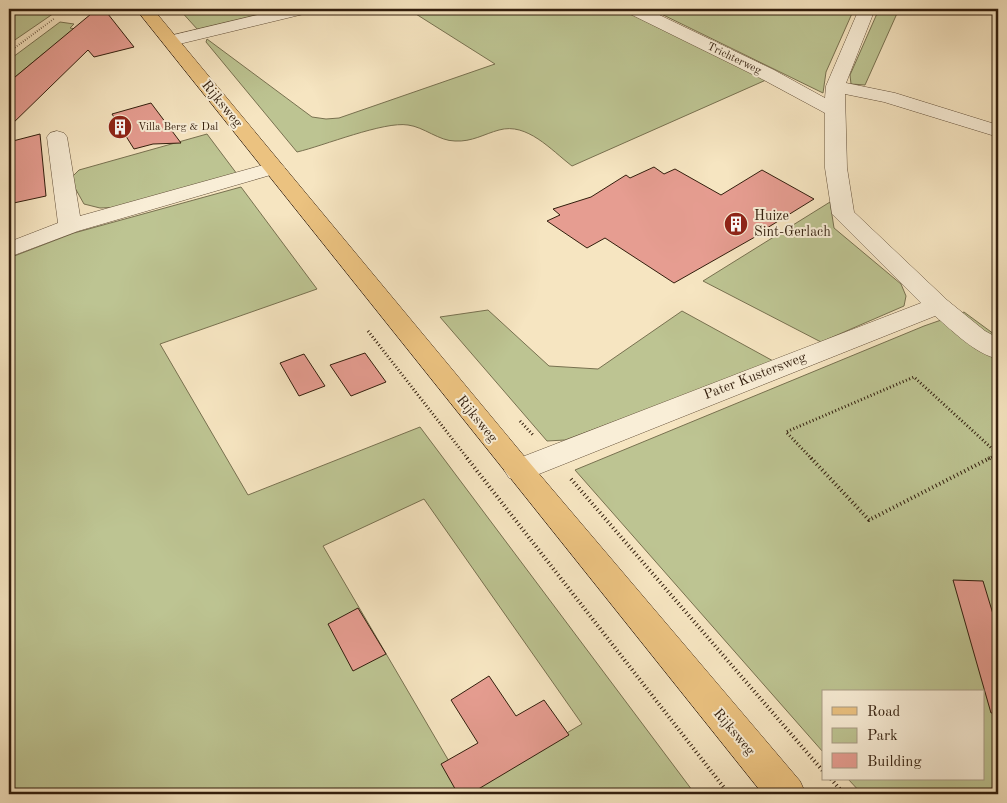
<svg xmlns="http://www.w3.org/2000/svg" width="1007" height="803" viewBox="0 0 1007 803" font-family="'Old Standard TT',serif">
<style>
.green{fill:#bdc492;stroke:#787150;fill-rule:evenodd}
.building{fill:#e69d91;stroke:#321e0d}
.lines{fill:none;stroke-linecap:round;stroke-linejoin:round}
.minor-casing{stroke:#63503a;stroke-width:1}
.major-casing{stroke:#321e0d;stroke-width:1}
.path-far2{stroke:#321e0d;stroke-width:2;stroke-dasharray:0.5 2;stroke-linecap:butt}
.path-far1{stroke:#321e0d;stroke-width:3;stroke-dasharray:1 2.5;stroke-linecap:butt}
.path{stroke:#321e0d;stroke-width:4;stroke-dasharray:1 3;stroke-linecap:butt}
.minor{fill:#f9eed7;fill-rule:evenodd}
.major{fill:#ebc280;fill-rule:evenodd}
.labels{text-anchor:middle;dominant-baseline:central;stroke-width:4;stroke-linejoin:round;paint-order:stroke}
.far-street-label{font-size:11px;fill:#321e0d;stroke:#f9eed7}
.far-poi-label{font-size:11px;fill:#321e0d;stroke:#f9eed7;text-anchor:start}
.street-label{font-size:14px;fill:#321e0d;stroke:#f9eed7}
.poi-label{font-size:14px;fill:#321e0d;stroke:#f9eed7;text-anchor:start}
</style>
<rect width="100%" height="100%" fill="#f6e5c1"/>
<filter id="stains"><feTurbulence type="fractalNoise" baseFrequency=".004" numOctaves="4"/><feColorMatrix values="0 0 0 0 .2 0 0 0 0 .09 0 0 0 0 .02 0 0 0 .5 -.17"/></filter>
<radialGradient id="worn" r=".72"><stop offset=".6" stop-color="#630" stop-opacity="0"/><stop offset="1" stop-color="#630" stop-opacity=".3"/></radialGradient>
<path class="green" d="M 9,9 L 60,9 L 9,44 Z
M 179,9 L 283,9 L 198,30 Z
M 408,9 L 628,9 L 766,80 L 572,166 C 551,150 527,122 499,130 C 484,134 472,142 455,141 C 439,141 424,127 408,125 C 384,121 323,146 297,152 L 206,42 L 207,39 L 312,117 L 326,119 L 339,118 L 495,64 Z
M 651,9 L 854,9 L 826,72 L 823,93 Z
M 879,9 L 899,9 L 865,85 L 851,84 L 850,75 Z
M 60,22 L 74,24 L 70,28 L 82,30 L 44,53 L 9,82 L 9,60 Z
M 207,134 L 237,174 L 123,207 L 100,208 L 84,204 L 70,179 L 79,170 Z
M 241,187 L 317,289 L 160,344 L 248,495 L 420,427 L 695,794 L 9,794 L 9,258 L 74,233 ZM 424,499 L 582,724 L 467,792 L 323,546 Z
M 830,202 L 834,228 L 901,284 L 906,296 L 904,306 L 821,342 L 703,281 Z
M 488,310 L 549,366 L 598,369 L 682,311 L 775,362 L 565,440 L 547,441 L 440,317 Z
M 964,312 L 998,337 L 998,794 L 862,794 L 848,779 L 983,779 L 983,692 L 823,692 L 823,752 L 575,470 L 924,326 Z"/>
<path class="building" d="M 97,9 L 104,9 L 134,47 L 94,57 L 88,50 L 9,127 L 9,82 Z
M 151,103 L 181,143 L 153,144 L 134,149 L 112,114 Z
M 40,134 L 46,196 L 9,204 L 9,142 Z
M 654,167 L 664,174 L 675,169 L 721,195 L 762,170 L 814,199 L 767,228 L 769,229 L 674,283 L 605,238 L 587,248 L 547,221 L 560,215 L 553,209 L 591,197 L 626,175 L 630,178 Z
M 365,353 L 386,382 L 351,396 L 330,365 Z
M 304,354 L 325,386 L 299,396 L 280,363 Z
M 953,580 L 983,581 L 993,614 L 998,614 L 998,712 L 991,713 Z
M 358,608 L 386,654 L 353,671 L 328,624 Z
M 489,676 L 516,716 L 544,700 L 569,735 L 470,794 L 458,794 L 441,764 L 478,743 L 451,700 Z"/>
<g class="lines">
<g class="minor-casing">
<path id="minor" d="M 282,9 L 310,9 L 308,13 L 171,46 L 165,45 L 162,41 L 165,37 Z
M 626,9 L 647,9 L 774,70 L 825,98 L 826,86 L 859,9 L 875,9 L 846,83 L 895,93 L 998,125 L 998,137 L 884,102 L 845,94 L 847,168 L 854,212 L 947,300 L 985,331 L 998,338 L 998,359 C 974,353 954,332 935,316 L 529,478 L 519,481 L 509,478 L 504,470 L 509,462 L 921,303 L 832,214 L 825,168 L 825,113 L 760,78 L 628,13 Z
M 57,131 L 64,133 L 67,137 L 80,216 L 274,162 L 281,164 L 285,168 L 281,172 L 78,231 L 9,257 L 9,242 L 58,223 L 47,137 L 50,133 Z"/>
</g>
<g class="major-casing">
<path id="major" d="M 136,9 L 153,9 L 529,462 L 800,781 L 806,794 L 763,794 Z"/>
</g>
<path class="path-far2" d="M 9,52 L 55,18"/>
<path class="path-far1" d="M 368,331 L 468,459
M 520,421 L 533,435
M 812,459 L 786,432 L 914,377 L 998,454 L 988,459"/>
<path class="path" d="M 467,458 L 729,794
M 811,458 L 869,520 L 990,458
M 571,479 L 823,771
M 831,779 L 844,794"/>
<use href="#minor" class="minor"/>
<use href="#major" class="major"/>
</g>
<defs>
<g id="building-disc" transform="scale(1.25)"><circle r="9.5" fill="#8f2418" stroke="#f9eed7"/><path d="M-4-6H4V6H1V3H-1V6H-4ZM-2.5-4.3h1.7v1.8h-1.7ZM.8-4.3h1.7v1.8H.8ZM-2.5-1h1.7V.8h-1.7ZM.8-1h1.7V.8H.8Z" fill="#fff"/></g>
</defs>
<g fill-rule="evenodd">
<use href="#building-disc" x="120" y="127"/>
<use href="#building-disc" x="736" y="224"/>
</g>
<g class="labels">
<g class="far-street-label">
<text transform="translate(734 59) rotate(26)">Trichterweg</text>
</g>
<g class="far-poi-label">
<text x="138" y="127">Villa Berg &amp; Dal</text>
</g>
<g class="street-label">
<text transform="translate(222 104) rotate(51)">Rijksweg</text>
<text transform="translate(755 376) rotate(-21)">Pater Kustersweg</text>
<text transform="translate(477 419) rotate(51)">Rijksweg</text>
<text transform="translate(734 732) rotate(50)">Rijksweg</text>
</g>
<g class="poi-label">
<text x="754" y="216">Huize<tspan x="754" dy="16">Sint-Gerlach</tspan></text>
</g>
</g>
<rect width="1007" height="803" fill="none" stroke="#f6e5c1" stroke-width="30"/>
<rect x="10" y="10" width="987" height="783" fill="none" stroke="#321e0d" stroke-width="2.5"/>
<rect x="15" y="15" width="977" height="773" fill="none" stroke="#321e0d"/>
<rect x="822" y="690" width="162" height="90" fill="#f9eed7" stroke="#a99b86"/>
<rect x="832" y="707" width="25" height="8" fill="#ebc280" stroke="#a99b86"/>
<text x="867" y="716" font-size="15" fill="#321e0d">Road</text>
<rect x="832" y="728" width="25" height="15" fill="#bdc492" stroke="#a99b86"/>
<text x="867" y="740" font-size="15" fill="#321e0d">Park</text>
<rect x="832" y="753" width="25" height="15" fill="#e69d91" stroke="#a99b86"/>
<text x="867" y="766" font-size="15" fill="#321e0d">Building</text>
<rect width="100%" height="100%" filter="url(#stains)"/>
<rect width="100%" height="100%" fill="url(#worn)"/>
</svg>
